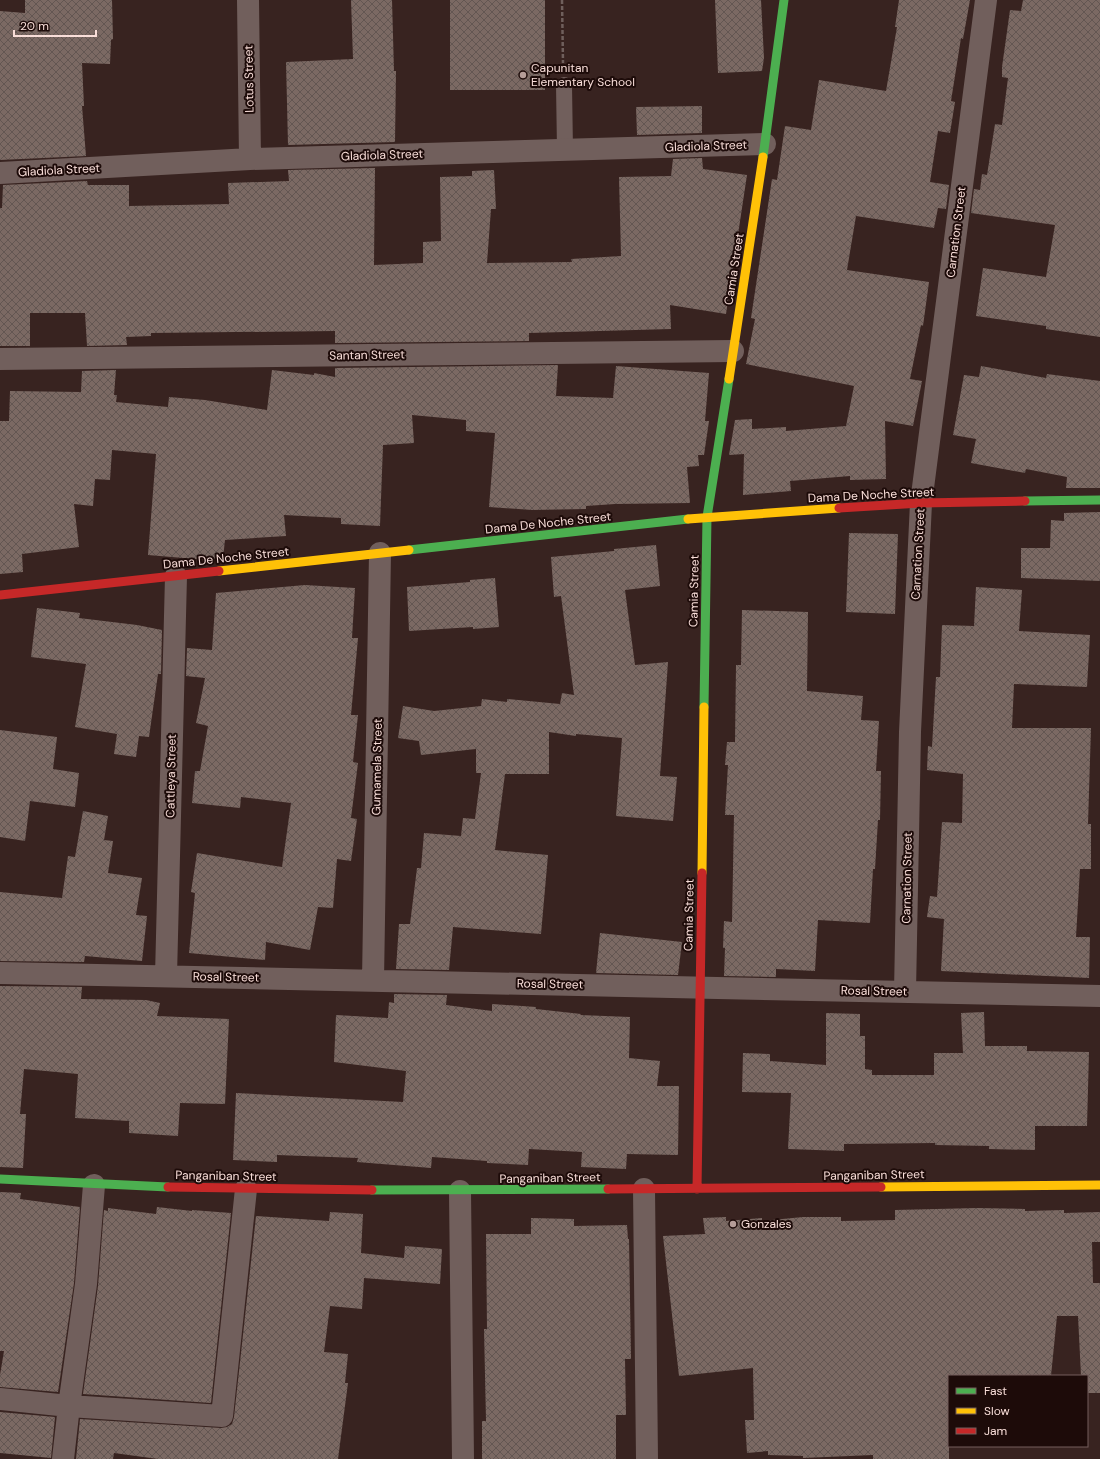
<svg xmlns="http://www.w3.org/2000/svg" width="1100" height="1459" viewBox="0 0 1100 1459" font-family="'DM Sans',sans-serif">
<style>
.building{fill:url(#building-cross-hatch)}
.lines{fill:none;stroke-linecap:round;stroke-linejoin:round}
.path{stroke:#6f5f5c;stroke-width:2.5;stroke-dasharray:4 2;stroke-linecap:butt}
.lane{stroke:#715f5c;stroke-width:16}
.street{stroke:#715f5c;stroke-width:22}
.fast{stroke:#4caf50;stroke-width:9}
.slow{stroke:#ffc107;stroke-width:9}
.jam{stroke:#c62828;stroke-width:9}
.poi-dot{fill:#b59d98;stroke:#1d0b09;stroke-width:1.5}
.labels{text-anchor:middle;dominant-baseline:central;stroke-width:4;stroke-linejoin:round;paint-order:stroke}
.poi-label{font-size:12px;fill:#f9ded9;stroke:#1d0b09;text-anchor:start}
.street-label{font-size:12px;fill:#f9ded9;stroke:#1d0b09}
</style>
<defs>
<pattern id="building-cross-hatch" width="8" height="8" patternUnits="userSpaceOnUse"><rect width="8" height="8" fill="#7b6963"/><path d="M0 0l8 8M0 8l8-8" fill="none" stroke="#635652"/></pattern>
</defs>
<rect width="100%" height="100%" fill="#382320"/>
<path class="building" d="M 25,0 L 112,0 L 113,39 L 111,40 L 110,64 L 82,63 L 84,106 L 82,106 L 86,156 L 0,160 L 0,11 L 25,13 Z
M 351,0 L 392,0 L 394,71 L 396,71 L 395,142 L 288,145 L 286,62 L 353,59 Z
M 450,0 L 545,0 L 545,90 L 450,90 Z
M 715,0 L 761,0 L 764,58 L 762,71 L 718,73 Z
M 899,0 L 970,0 L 963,39 L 961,38 L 951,101 L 955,102 L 950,133 L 938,131 L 930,182 L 949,185 L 946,209 L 938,208 L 934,228 L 856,216 L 847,270 L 929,282 L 923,326 L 921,325 L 910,379 L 922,381 L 913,426 L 885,421 L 886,479 L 850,480 L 850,476 L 790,481 L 791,491 L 743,495 L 744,454 L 729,455 L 735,420 L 752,419 L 752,429 L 786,427 L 786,431 L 846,426 L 854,386 L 746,364 L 755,319 L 751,318 L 772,179 L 777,180 L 785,126 L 811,130 L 819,80 L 886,91 L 897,27 L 895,27 Z
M 1023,0 L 1100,0 L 1100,337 L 1046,329 L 1046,326 L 976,316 L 983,268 L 1046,277 L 1055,225 L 971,213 L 974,189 L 980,190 L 982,174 L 987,175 L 995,124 L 1002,125 L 1008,78 L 1002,77 L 1002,67 L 1010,10 L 1021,11 Z
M 702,106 L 702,133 L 637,135 L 636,107 Z
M 702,158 L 703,169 L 747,175 L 726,314 L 670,305 L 671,329 L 529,333 L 529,341 L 335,343 L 335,331 L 151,333 L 151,336 L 126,337 L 127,345 L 87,346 L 85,313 L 30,313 L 30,346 L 0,346 L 0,208 L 2,208 L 3,185 L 87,181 L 88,185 L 129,185 L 129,206 L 229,204 L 228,183 L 289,181 L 288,170 L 375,168 L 374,265 L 423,263 L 423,242 L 441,241 L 440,177 L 472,176 L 472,171 L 494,170 L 496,209 L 491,209 L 487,263 L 572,262 L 571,259 L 621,256 L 619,177 L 671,176 L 673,159 Z
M 558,365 L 556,396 L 613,398 L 616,366 L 709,373 L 705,421 L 709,421 L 704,455 L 698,455 L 699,466 L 687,467 L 690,503 L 615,504 L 586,506 L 586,509 L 532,510 L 489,507 L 495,433 L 466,431 L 466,420 L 412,415 L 414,443 L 383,445 L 380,526 L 341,524 L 341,518 L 284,515 L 286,536 L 225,540 L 223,558 L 207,560 L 148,555 L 156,454 L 112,450 L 110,480 L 95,479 L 93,506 L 74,504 L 79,547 L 22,554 L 23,572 L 0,574 L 0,421 L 9,421 L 10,391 L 81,392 L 82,371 L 116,370 L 114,395 L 117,395 L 116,402 L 168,407 L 169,397 L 205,400 L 267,410 L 272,370 L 314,375 L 314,373 L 335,377 L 335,368 Z
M 981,366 L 1046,378 L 1047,374 L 1100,381 L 1100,488 L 1066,488 L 1067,477 L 1026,469 L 1025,473 L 971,463 L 976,439 L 953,435 L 964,375 L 979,377 Z
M 1100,512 L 1100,581 L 1021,578 L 1021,548 L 1050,548 L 1051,520 L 1064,521 L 1064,513 Z
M 849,533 L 898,534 L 895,614 L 846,612 Z
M 656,545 L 660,586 L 625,590 L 635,665 L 668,662 L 660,776 L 677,777 L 673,821 L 616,816 L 622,738 L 576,734 L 576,736 L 549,732 L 549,774 L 505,774 L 495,850 L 548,855 L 541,934 L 453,927 L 449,970 L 396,969 L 399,924 L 410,924 L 417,868 L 421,868 L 424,833 L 461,836 L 463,818 L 475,819 L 481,773 L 476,773 L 476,749 L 421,755 L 419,741 L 398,738 L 403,706 L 434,711 L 481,706 L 482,699 L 507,702 L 507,699 L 560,704 L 562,693 L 574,695 L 561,596 L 554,597 L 551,557 L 614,551 L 614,549 Z
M 495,578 L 499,627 L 473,629 L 473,627 L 409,631 L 407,587 L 470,582 L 470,580 Z
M 305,585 L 355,588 L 352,638 L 358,638 L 351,715 L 358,715 L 353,762 L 358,763 L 351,818 L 357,819 L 351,861 L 337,859 L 333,908 L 318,907 L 310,950 L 266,942 L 265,960 L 189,953 L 195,893 L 191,892 L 197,853 L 282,867 L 291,803 L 241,797 L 240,808 L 192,803 L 195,771 L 200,771 L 208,726 L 196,723 L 205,678 L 186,676 L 187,648 L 212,650 L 216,593 Z
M 976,587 L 1022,590 L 1019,631 L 1090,635 L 1087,687 L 1014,684 L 1012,728 L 1091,728 L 1088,824 L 1091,824 L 1091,869 L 1080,869 L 1076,937 L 1090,937 L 1089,978 L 941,971 L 944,919 L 927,917 L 930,896 L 937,897 L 942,822 L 962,823 L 963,774 L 927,770 L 928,746 L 932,747 L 936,677 L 940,677 L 942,625 L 974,626 Z
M 37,608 L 80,613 L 79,618 L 137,625 L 162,630 L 161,674 L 158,674 L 149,737 L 139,736 L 136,757 L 114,754 L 117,734 L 75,727 L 86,664 L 31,657 Z
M 742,610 L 808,612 L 807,691 L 863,696 L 861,720 L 879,721 L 876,771 L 881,771 L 880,820 L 878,820 L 875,869 L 873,869 L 870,923 L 818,920 L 815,971 L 776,969 L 776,977 L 724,976 L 725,948 L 723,948 L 724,921 L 732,922 L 734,815 L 725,815 L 728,765 L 725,765 L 727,742 L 735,742 L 736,665 L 741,665 Z
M 0,730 L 57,737 L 53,769 L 79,773 L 75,807 L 30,801 L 25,841 L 0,837 Z
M 83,811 L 108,816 L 104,840 L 113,841 L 108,873 L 142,878 L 136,915 L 147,916 L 142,961 L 85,956 L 84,962 L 0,961 L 0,892 L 62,898 L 68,856 L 75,857 Z
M 600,933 L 682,942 L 678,975 L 596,973 Z
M 0,986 L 82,987 L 81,999 L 146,1000 L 160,1003 L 157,1016 L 229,1019 L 225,1104 L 180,1103 L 178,1136 L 129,1133 L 129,1121 L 75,1118 L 78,1074 L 24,1069 L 20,1114 L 26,1114 L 23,1168 L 0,1167 Z
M 394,994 L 447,995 L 446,1005 L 492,1011 L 492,1004 L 536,1007 L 536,1009 L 581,1014 L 580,1015 L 630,1017 L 629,1058 L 660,1061 L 657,1086 L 679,1086 L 678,1155 L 627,1154 L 626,1169 L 581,1167 L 582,1152 L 529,1149 L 528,1165 L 487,1163 L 487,1161 L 432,1157 L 431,1168 L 357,1162 L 358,1158 L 277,1155 L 277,1162 L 233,1160 L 236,1093 L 403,1102 L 406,1071 L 334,1062 L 336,1015 L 388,1018 L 389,1002 L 394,1003 Z
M 984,1012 L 985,1046 L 1027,1046 L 1027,1051 L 1089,1052 L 1087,1126 L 1035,1126 L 1035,1150 L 989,1149 L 989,1146 L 935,1145 L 935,1143 L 844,1144 L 844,1151 L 788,1149 L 791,1093 L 742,1092 L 743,1053 L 770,1054 L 770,1061 L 826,1065 L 826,1013 L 860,1014 L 860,1036 L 865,1036 L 865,1069 L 872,1070 L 872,1075 L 934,1075 L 934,1053 L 963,1053 L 961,1013 Z
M 0,1192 L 21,1193 L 20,1199 L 80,1207 L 74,1283 L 58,1392 L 0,1387 L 0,1375 L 4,1351 L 0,1351 Z
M 157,1207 L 192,1211 L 192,1210 L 231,1213 L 211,1403 L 83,1394 L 98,1286 L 104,1210 L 108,1211 L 108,1208 L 156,1214 Z
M 977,1208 L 1025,1209 L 1025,1211 L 1064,1210 L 1064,1213 L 1100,1212 L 1100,1242 L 1092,1242 L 1093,1283 L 1100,1283 L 1100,1393 L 1087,1393 L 1087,1376 L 1081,1376 L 1078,1316 L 1057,1316 L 1051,1376 L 949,1376 L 949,1459 L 873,1459 L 873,1455 L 803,1458 L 803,1456 L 768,1455 L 768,1451 L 747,1453 L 745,1420 L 754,1420 L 753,1368 L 679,1376 L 663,1236 L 705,1234 L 703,1218 L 726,1217 L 726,1221 L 762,1218 L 762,1221 L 803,1217 L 841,1217 L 841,1221 L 895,1220 L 895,1210 Z
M 330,1212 L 363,1214 L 361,1253 L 404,1258 L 405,1246 L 442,1249 L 440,1284 L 364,1278 L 362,1309 L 330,1306 L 324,1352 L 348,1354 L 345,1383 L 348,1383 L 338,1459 L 158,1459 L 114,1453 L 113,1459 L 76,1459 L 80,1419 L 221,1428 L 227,1427 L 232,1424 L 234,1417 L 256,1216 L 329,1221 Z
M 531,1218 L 574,1219 L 574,1226 L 627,1225 L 628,1239 L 629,1239 L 631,1359 L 625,1359 L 626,1415 L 616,1415 L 616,1459 L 482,1459 L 482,1421 L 486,1421 L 484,1329 L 487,1329 L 486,1234 L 531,1234 Z
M 0,1412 L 55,1417 L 51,1458 L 0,1453 Z"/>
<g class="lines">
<path class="path" d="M 562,0 L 563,63"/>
<path class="lane" d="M 564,85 L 565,150"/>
<path class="street" d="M 248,0 L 250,159
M 0,173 L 250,159 L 765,144
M 0,359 L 733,351
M 0,973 L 1100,996
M 166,976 L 176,576
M 373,980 L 380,553
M 905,992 L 910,732 L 921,503 L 986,0
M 644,1189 L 647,1459
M 460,1191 L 463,1459
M 0,1399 L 69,1406 L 222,1416 L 246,1189
M 63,1459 L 69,1406 L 86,1284 L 94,1185"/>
<path class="fast" d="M 763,157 L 784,0
M 1025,501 L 1100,500
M 409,550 L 688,519
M 704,707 L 707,517 L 729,379
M 0,1179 L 168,1187
M 372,1190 L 608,1189"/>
<path class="slow" d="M 729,379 L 763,157
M 688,519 L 839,508
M 219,571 L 409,550
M 702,873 L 704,707
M 881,1187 L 1100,1185"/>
<path class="jam" d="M 839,508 L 921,503 L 1025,501
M 0,595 L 219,571
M 168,1187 L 372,1190
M 608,1189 L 881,1187
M 697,1189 L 702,873"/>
</g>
<g class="poi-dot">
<circle cx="523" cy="75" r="4"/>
<circle cx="733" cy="1224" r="4"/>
</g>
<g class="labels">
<g class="poi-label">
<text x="531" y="68">Capunitan<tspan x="531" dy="14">Elementary School</tspan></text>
<text x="741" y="1224">Gonzales</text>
</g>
<g class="street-label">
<text transform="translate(249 79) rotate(-91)">Lotus Street</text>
<text transform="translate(706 146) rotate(-2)">Gladiola Street</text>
<text transform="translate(382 155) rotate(-2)">Gladiola Street</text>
<text transform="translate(59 170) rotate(-3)">Gladiola Street</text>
<text transform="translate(956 232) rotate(-83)">Carnation Street</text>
<text transform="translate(734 269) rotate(-81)">Camia Street</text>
<text transform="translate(367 355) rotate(-1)">Santan Street</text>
<text transform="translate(871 495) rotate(-3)">Dama De Noche Street</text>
<text transform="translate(548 523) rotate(-6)">Dama De Noche Street</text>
<text transform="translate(918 554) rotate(-87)">Carnation Street</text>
<text transform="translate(226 558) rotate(-6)">Dama De Noche Street</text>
<text transform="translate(694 591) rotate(-89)">Camia Street</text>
<text transform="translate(377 767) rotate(-89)">Gumamela Street</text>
<text transform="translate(171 776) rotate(-89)">Cattleya Street</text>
<text transform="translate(907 878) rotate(-89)">Carnation Street</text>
<text transform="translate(689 915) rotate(-89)">Camia Street</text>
<text transform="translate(226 977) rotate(1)">Rosal Street</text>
<text transform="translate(550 984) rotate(1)">Rosal Street</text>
<text transform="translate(874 991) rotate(1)">Rosal Street</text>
<text transform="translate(874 1175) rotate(-1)">Panganiban Street</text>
<text transform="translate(226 1176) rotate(1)">Panganiban Street</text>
<text transform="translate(550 1178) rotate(-1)">Panganiban Street</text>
</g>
</g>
<rect x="948" y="1375" width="140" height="72" fill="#1d0b09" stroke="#755f5c"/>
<rect x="956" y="1388" width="20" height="6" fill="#4caf50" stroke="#755f5c"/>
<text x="984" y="1395" font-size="12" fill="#f9ded9">Fast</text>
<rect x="956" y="1408" width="20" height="6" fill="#ffc107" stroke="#755f5c"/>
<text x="984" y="1415" font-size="12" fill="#f9ded9">Slow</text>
<rect x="956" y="1428" width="20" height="6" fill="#c62828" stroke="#755f5c"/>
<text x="984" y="1435" font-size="12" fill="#f9ded9">Jam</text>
<path d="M14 30v6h82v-6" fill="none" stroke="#f9ded9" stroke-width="2"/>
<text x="20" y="30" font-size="12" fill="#f9ded9" stroke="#1d0b09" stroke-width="3" paint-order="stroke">20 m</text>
</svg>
